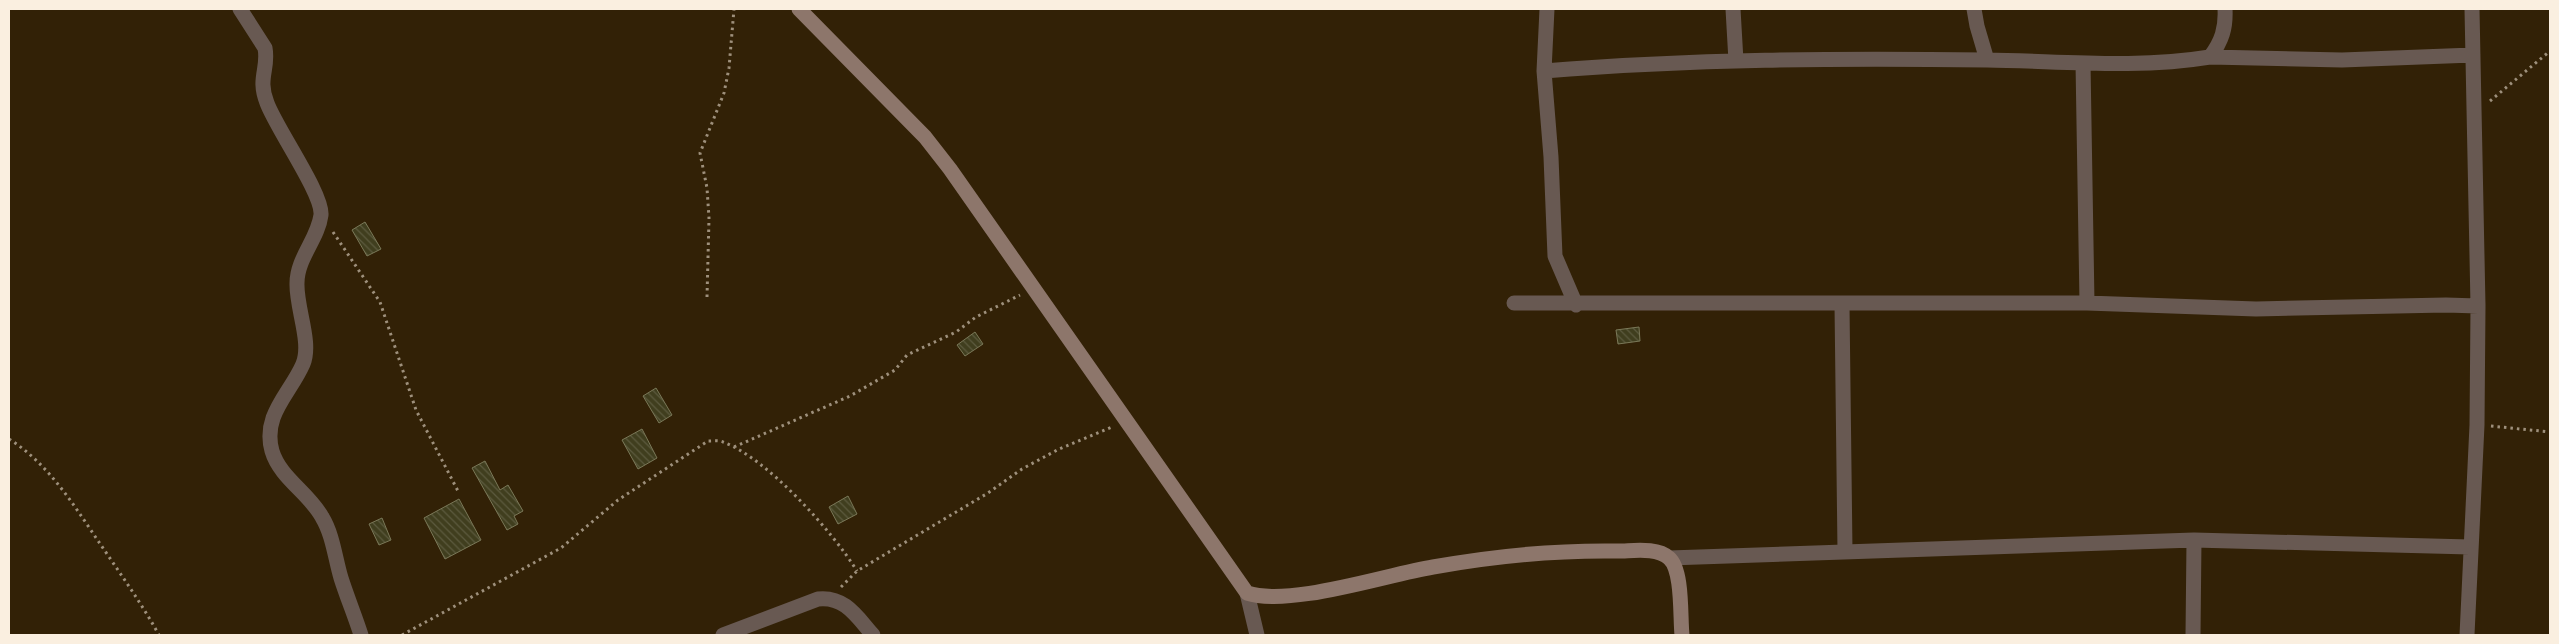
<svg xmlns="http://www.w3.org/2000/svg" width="2559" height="644" viewBox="0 0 2559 644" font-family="'DM Sans',sans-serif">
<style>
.building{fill:url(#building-back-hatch);stroke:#7a7858}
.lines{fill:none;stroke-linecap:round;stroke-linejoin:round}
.path{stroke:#9e907c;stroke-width:3;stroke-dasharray:2.5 4;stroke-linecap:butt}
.street{stroke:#685952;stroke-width:15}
.secondary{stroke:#8d766b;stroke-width:15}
</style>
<defs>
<pattern id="building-back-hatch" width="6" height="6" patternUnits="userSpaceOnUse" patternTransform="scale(1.25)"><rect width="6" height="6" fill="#403e1e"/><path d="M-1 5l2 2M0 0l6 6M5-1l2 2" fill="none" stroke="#5c5a3e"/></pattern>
</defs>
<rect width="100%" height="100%" fill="#322106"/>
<path class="building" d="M 365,222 L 381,249 L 367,256 L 352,230 Z
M 1639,327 L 1640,341 L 1618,344 L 1616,330 Z
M 975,332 L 983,344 L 965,356 L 957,345 Z
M 656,388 L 672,415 L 659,423 L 643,396 Z
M 642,429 L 657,458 L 638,469 L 622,440 Z
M 485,461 L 500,490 L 508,485 L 523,511 L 514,516 L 518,524 L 507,530 L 472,468 Z
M 848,496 L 857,514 L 838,524 L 829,507 Z
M 459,499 L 481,540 L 445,559 L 424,518 Z
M 382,518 L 391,540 L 379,545 L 369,524 Z"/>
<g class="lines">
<path class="path" d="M 2490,101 L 2550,51
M 333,232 L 380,302 L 416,410 L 459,493
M 707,297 L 709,218 L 707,188 L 700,153 L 724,93 L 729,68 L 734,9
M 2491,426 L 2550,432
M 9,439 C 51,465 78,512 105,551 C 124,579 143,606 159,635
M 734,447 L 850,396 L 895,370 L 907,355 L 956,332 L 976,317 L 1020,295
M 841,587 L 857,571 L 988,493 L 1022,469 L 1059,449 L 1112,427
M 402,635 L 561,548 L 618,500 L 708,441 C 713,441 719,440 723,442 C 767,458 833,532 857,571"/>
<path class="street" d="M 240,9 L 265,48 C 269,69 257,78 267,103 C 276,128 323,194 321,215 C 318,239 297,258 297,283 C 296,308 312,342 303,364 C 290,394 262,415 272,451 C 280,478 309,493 322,517 C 333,535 335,558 341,578 C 347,597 355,616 361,635
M 1547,9 L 1544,71 L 1551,157 L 1555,256 L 1576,305
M 1733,9 L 1736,61
M 1974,9 L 1977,26 L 1987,60
M 2210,57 L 2342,60 L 2473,55
M 2083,63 L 2087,303
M 1544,71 C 1691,59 1839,58 1987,60 C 2061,61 2137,69 2210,57 C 2222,41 2226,28 2225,9
M 1514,303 L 2087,303 L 2256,309 L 2446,305 L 2478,306
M 1842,305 L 1845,551
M 1669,558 L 2194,540 L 2470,547
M 1247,593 L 1257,635
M 723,635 L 818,599 C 845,596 857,617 873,635
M 2193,635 L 2194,540
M 2467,635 L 2477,425 L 2478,306 L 2472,9"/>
<path class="secondary" d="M 799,9 L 925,137 L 950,169 L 1247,593 C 1290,607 1385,575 1433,567 C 1494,556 1556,550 1618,551 C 1633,551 1657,547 1669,558 C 1683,570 1680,617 1682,635"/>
</g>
<rect width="2559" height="644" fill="none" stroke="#faefe0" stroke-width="20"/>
</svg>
